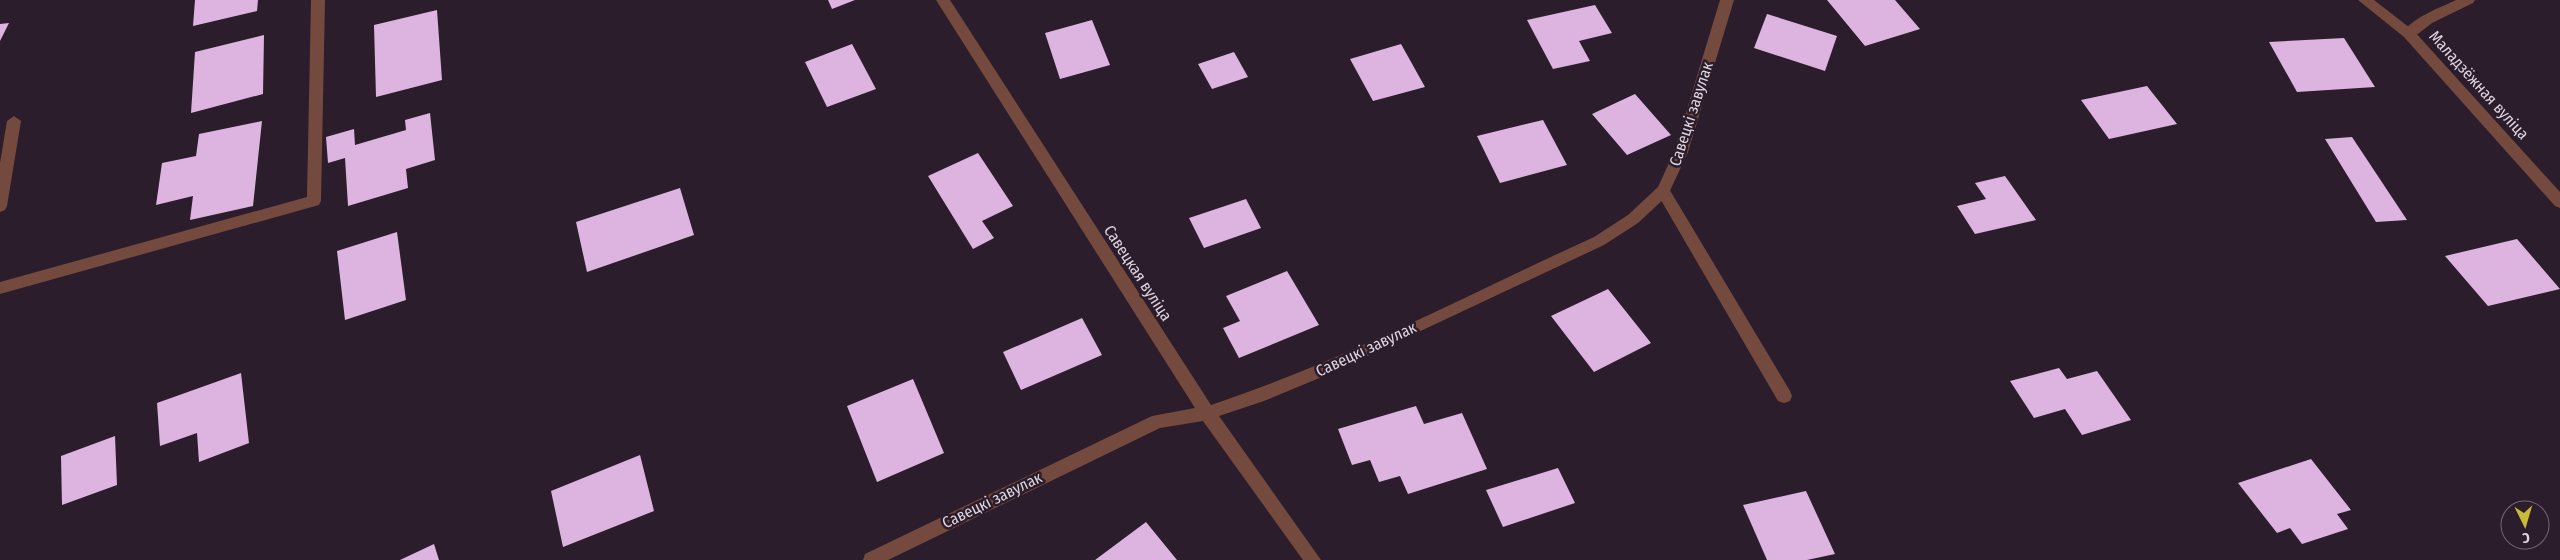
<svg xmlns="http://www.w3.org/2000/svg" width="2560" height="560" viewBox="0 0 2560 560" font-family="'Fira Sans Condensed',sans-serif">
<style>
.building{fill:#ddb4e0}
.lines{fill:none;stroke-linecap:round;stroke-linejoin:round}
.lane{fill:#744a3f;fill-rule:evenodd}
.street{fill:#744a3f;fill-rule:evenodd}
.labels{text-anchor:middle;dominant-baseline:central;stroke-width:5;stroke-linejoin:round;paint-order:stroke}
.street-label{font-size:16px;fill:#dfd5e0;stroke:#2b1d2c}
</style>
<rect width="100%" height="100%" fill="#2b1d2c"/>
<path class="building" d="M 195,0 L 258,0 L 257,11 L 193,26 Z
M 828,0 L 855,0 L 832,9 Z
M 1827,0 L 1895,0 L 1920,29 L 1865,46 Z
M 1595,5 L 1612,33 L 1579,41 L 1590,61 L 1553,69 L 1527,20 Z
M 437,10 L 442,80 L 376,97 L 374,25 Z
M 1767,14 L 1837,36 L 1825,71 L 1754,48 Z
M 1092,20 L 1110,65 L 1060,79 L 1045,33 Z
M 9,23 L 0,41 L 0,24 Z
M 264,35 L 263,94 L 191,113 L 195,52 Z
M 2344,38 L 2375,87 L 2297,92 L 2269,42 Z
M 852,44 L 876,89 L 827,107 L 805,62 Z
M 1401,44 L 1425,87 L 1373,101 L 1350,59 Z
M 1234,52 L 1248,77 L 1212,89 L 1198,64 Z
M 2147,86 L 2177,124 L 2109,139 L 2081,100 Z
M 1635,94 L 1671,135 L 1627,155 L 1592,114 Z
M 430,113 L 435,160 L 406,169 L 408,188 L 348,206 L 345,158 L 328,163 L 326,137 L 354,129 L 355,145 L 406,130 L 405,120 Z
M 1543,120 L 1567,165 L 1500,183 L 1477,136 Z
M 262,121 L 253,206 L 190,220 L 193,196 L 156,205 L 162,163 L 196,156 L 199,134 Z
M 2352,137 L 2407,220 L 2376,222 L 2325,139 Z
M 978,153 L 1013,206 L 982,221 L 994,238 L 973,249 L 928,176 Z
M 2005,176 L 2036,220 L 1975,234 L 1957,206 L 1986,199 L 1975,183 Z
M 680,188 L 694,235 L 587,272 L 576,222 Z
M 1246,199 L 1261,228 L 1204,248 L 1189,218 Z
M 397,232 L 406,300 L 345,320 L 337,251 Z
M 2517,239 L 2560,289 L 2488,306 L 2445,256 Z
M 1287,271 L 1319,325 L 1239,358 L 1223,328 L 1240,321 L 1226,296 Z
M 1608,289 L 1651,343 L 1594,372 L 1551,316 Z
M 1082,318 L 1102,355 L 1021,390 L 1003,352 Z
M 2059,368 L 2067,379 L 2097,371 L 2131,420 L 2082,435 L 2065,409 L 2034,418 L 2010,381 Z
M 241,373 L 249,443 L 199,462 L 197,433 L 160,446 L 157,403 Z
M 913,379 L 944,453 L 877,482 L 847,406 Z
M 1416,406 L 1424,424 L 1462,413 L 1487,469 L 1408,494 L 1400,476 L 1379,482 L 1370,460 L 1352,465 L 1338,429 Z
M 115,436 L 117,485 L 62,505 L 61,456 Z
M 640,455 L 654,511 L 563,547 L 551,491 Z
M 2311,459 L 2351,510 L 2337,514 L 2348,529 L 2302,544 L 2290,528 L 2277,533 L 2238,483 Z
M 1558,468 L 1575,503 L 1503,527 L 1486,490 Z
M 1806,491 L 1835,554 L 1807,560 L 1767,560 L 1743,505 Z
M 1146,522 L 1177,560 L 1095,560 Z
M 434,544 L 439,560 L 400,560 Z"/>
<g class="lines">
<path class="lane" d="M 311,0 L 325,0 L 321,201 L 319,205 L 0,294 L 0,282 L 307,197 Z
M 2456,0 L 2475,0 L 2473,3 L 2432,23 L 2414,37 L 2404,37 L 2402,34 C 2412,17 2440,8 2456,0 Z
M 14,116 L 21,121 L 7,206 L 5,210 L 0,212 L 0,163 L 7,121 Z
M 1663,185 L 1668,187 L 1790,391 L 1792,396 L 1790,401 L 1784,403 L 1778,401 L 1658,195 L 1656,191 L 1658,187 Z"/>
<path class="street" d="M 936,0 L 950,0 L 1211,405 C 1341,362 1469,294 1594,237 L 1628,215 L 1658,187 L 1674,152 L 1720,0 L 1734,0 L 1688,152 L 1668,195 L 1638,223 L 1604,245 L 1329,374 L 1264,401 L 1219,416 L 1321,560 L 1303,560 L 1203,421 L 1160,428 L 888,560 L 863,560 L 865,554 L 1152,416 L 1195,408 Z
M 2358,0 L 2374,0 L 2414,31 L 2560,192 L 2560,208 L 2555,206 L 2404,37 Z"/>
</g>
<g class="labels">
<g class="street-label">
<text transform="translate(2479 85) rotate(48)">Маладзёжная вуліца</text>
<text transform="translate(1691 114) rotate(-72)">Савецкі завулак</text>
<text transform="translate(1138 273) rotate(57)">Савецкая вуліца</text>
<text transform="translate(1366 349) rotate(-25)">Савецкі завулак</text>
<text transform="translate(992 500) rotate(-26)">Савецкі завулак</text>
</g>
</g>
<g transform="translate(2525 525) rotate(175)"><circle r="24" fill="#2b1d2c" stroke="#736774"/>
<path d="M0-4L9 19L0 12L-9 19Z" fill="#caba39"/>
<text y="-8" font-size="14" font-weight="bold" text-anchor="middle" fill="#dfd5e0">С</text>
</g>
</svg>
